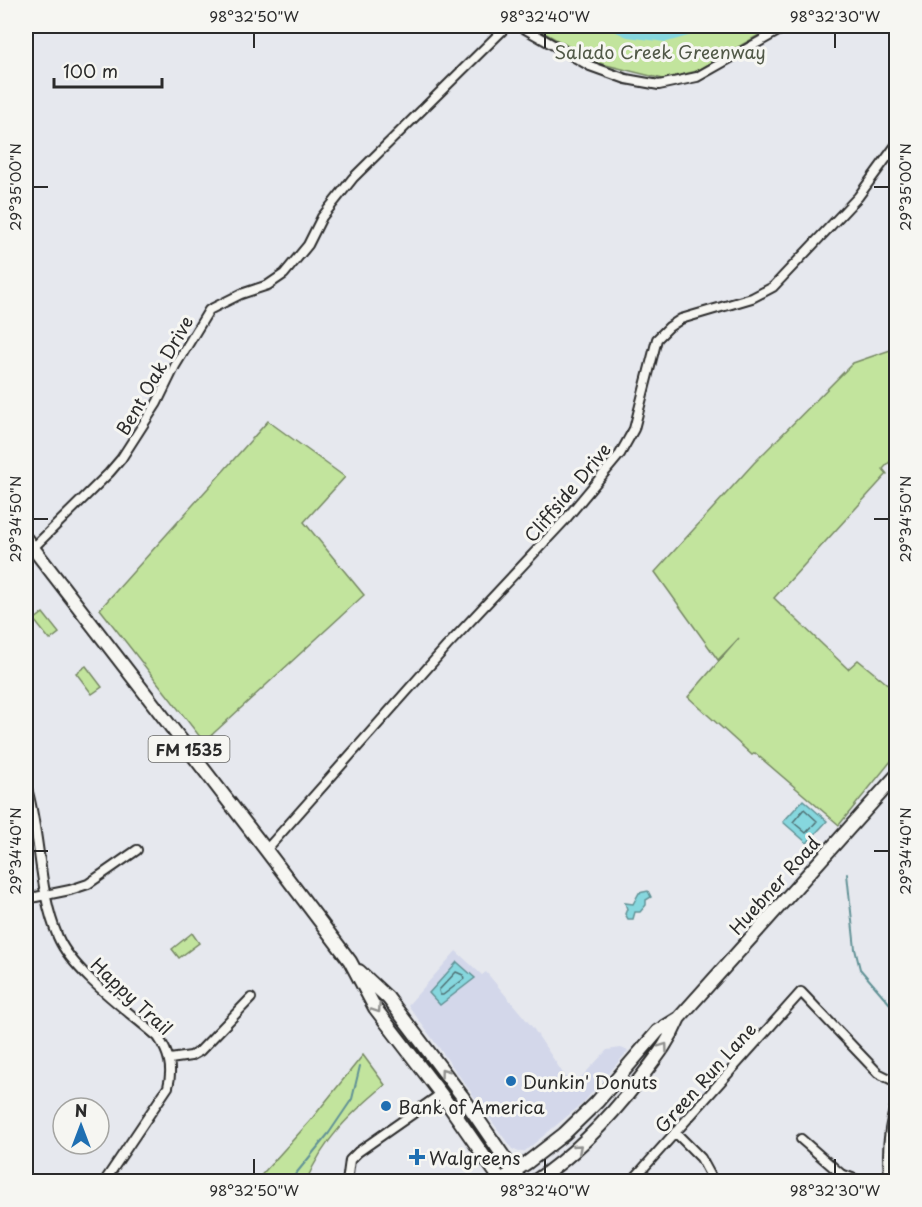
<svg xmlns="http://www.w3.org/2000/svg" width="922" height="1207" viewBox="0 0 922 1207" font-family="'Playpen Sans',sans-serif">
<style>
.built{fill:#d3d7ea}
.green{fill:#c2e49d;stroke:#768864;stroke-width:1.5}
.water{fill:#86d7de;stroke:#629296;stroke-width:1.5}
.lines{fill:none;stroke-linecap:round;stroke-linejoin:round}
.shore{stroke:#4f7073;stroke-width:1.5}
.stream{stroke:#629296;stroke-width:2}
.river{stroke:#86d7de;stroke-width:14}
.street-casing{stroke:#2b2b2b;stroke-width:12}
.primary-casing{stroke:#2b2b2b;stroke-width:16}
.street{stroke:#f6f6f2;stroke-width:8}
.primary{stroke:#f6f6f2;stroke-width:12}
.oneway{stroke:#90908e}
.ticks{fill:none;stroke:#2b2b2b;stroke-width:2}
.poi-dot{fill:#1f6fb2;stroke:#f6f6f2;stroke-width:2}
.labels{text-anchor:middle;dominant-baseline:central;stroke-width:6;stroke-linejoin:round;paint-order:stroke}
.shield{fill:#f6f6f2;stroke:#686867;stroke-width:1.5}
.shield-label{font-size:16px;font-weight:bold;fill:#2b2b2b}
.park-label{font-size:18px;fill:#515948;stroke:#f6f6f2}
.street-label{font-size:18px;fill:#2b2b2b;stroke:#f6f6f2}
.poi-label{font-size:18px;fill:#2b2b2b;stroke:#f6f6f2;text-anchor:start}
.neatline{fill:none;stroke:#2b2b2b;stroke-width:2}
.ticks-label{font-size:15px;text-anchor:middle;fill:#2b2b2b}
</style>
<rect width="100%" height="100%" fill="#e6e8ee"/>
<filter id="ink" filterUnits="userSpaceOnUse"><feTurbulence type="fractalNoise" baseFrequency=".0167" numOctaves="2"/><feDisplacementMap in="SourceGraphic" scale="12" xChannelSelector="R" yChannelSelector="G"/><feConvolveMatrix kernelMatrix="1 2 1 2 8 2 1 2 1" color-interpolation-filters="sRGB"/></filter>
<g filter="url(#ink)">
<path class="built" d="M 456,951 L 482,975 L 486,972 L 533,1028 L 572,1087 L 607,1050 L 621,1048 L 628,1051 L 582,1104 L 525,1151 L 519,1152 L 512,1149 L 408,1005 Z"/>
<path class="green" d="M 532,26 L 774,26 L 697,71 L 663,79 L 598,63 Z
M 896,348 L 896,455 L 883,469 L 887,474 L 774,598 L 848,669 L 858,660 L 896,691 L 896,755 L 839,825 L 755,753 L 752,755 L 688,697 L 739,638 L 718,660 L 655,572 L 754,463 L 853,363 Z
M 268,421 L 345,477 L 304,522 L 364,595 L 204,742 L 100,609 Z
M 43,613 L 59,633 L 50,640 L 34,620 Z
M 86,666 L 102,687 L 92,694 L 76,673 Z
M 192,933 L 199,943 L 179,958 L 172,949 Z
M 363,1055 L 385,1085 C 349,1115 325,1138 306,1181 L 256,1181 L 310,1121 Z"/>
<path class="water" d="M 803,800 L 827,821 L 807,843 L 783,822 Z
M 648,891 L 651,897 L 646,900 L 646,905 L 640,912 L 635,912 L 633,919 L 628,919 L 625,914 L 627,909 L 625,903 L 633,904 L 639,893 Z
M 457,962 L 475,978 L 440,1005 L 429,993 Z"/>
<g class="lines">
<path class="shore" d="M 804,809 L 817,821 L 806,833 L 793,822 Z
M 456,972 L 463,975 L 464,979 L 443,995 L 440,995 L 439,990 Z"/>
<path class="stream" d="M 847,874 L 855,949 L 860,969 L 896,1011
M 294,1182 L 294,1176 L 329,1133 L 352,1099 L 360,1066"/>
<path class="river" d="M 620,26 L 629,30 L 666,35 L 698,26"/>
<g class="street-casing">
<path id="street" d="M 520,26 L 590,66 L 626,79 L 659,85 L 697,77 L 787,26
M 33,548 L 109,473 L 121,459 L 157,403 L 175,366 L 209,310 L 241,294 L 268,285 L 284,274 L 308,245 L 322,217 L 353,178 L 507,26
M 26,785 C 41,833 38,891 58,937 C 73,972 128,1011 158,1037 C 169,1053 173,1068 168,1087 L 104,1182
M 266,850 L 447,646 L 565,520 L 620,454 L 634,429 L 657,339 L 669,327 L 681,319 L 752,298 L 773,287 L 858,197 L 896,145
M 26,899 L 70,890 L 88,884 L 137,850
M 170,1059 L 191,1056 L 200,1051 L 251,998
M 675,1132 L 701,1158 L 714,1182
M 801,1139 L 841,1174 L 863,1182
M 347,1182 L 350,1160 L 358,1152 L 441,1094
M 631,1182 L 801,992 L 878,1073 L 896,1082
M 880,1182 L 890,1180
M 890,1182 C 886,1155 888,1129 896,1103"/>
</g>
<g class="primary-casing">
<path id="primary" d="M 26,539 L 266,850 L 350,961 L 375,1008 L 441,1094 L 502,1182
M 359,971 L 388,998 L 462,1096 L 521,1182
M 498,1182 L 528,1162 L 564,1134 L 597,1102 L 658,1031 L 679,1018 L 896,776
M 534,1182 C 576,1154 609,1119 639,1080 C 656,1058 668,1044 679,1018"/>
</g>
<use href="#street" class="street"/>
<use href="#primary" class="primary"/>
</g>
<defs><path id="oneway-chevron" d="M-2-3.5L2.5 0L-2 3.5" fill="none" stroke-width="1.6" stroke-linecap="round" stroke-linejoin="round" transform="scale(1.5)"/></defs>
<g class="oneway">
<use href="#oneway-chevron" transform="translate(377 1009) rotate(56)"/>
<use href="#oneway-chevron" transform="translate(664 1047) rotate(-54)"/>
<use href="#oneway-chevron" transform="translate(444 1072) rotate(-127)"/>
<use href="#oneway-chevron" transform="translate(578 1148) rotate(-41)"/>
</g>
</g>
<path class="ticks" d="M 254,33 L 254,48M 545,33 L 545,48M 835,33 L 835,48M 33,187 L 48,187M 874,187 L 889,187M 33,519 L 48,519M 874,519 L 889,519M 33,851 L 48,851M 874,851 L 889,851M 254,1159 L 254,1174M 545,1159 L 545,1174M 835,1159 L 835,1174"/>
<g class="poi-dot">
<circle cx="511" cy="1081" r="6"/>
<circle cx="386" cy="1106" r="6"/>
<path d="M414 1148h6v6h6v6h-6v6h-6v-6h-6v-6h6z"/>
</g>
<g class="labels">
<rect class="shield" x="148.5" y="736" width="81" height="26" rx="4.5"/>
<g class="shield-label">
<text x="189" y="749">FM 1535</text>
</g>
<g class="park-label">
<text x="660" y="51">Salado Creek Greenway</text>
</g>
<g class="street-label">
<text transform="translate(154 375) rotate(-60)">Bent Oak Drive</text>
<text transform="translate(567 492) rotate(-50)">Cliffside Drive</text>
<text transform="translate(774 885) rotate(-48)">Huebner Road</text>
<text transform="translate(132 996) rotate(43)">Happy Trail</text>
<text transform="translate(705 1077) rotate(-48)">Green Run Lane</text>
</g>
<g class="poi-label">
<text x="523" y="1081">Dunkin' Donuts</text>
<text x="398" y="1106">Bank of America</text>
<text x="429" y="1157">Walgreens</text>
</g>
</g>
<rect width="922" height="1207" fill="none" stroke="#f6f6f2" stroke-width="66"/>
<g transform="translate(81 1126)"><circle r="28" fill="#f6f6f2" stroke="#a5a5a2" stroke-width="1.5"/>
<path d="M0-4.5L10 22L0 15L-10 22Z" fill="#1f6fb2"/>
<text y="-9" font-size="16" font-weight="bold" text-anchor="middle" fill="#2b2b2b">N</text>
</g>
<path d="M54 78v9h108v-9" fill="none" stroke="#2b2b2b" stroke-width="3"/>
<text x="63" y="78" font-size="18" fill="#2b2b2b" stroke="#f6f6f2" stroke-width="4.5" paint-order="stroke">100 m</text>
<rect x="33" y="33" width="856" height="1141" class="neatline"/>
<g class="ticks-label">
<text x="254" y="22">98°32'50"W</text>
<text x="545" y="22">98°32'40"W</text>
<text x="835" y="22">98°32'30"W</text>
<text transform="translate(16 187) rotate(-90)" y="5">29°35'00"N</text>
<text transform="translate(906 187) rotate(-90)" y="5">29°35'00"N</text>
<text transform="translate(16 519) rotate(-90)" y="5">29°34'50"N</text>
<text transform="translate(906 519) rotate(-90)" y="5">29°34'50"N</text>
<text transform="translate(16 851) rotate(-90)" y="5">29°34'40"N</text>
<text transform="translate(906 851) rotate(-90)" y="5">29°34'40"N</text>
<text x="254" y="1196">98°32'50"W</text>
<text x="545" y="1196">98°32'40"W</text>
<text x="835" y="1196">98°32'30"W</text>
</g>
</svg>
